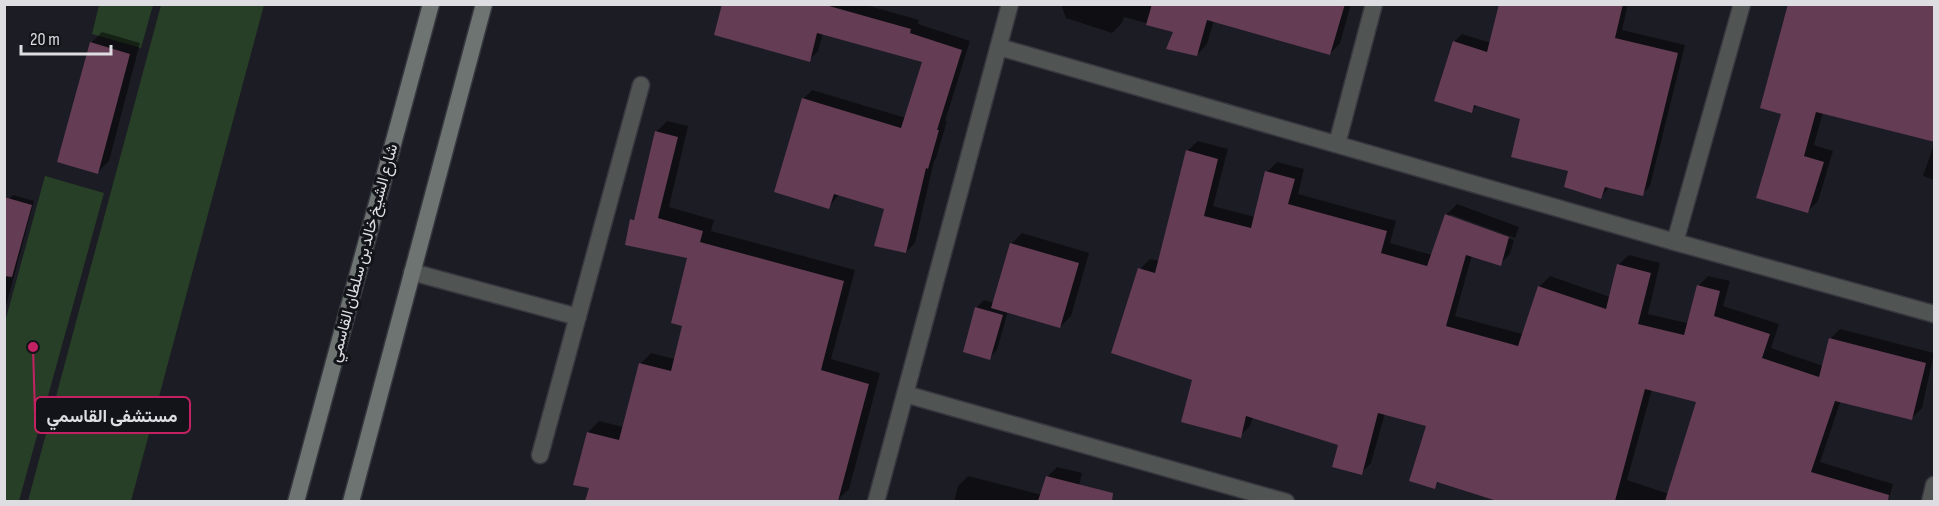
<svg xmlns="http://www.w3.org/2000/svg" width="1939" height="506" viewBox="0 0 1939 506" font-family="'Sofia Sans Condensed',Vazirmatn,sans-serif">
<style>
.green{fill:#283f27}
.shadow{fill:#0007;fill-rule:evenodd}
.building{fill:#643c54}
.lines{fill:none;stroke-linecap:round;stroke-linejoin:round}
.minor-casing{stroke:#37373f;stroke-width:19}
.secondary-casing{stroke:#37373f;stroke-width:19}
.minor{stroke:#505453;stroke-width:16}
.secondary{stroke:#6d7472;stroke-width:16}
.labels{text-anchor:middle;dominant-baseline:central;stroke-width:6;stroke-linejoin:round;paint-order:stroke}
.street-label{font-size:16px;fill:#dddde2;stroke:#13131a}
.leader{fill:none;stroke:#c32262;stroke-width:2}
.callout-dot{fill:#c32262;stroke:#13131a;stroke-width:2}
.callout{fill:#13131a;stroke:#c32262;stroke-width:2}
.callout-label{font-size:18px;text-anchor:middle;font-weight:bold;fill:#dddde2}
</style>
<rect width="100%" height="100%" fill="#1c1c24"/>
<path class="green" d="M 99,5 L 153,5 L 141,48 L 92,34 Z
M 161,5 L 264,5 L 131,501 L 28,501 Z
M 45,176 L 104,193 L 19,501 L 5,501 L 5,322 Z"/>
<path class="shadow" d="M 718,4 L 862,4 L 919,20 L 918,24 L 970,41 L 945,121 L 947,121 L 936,158 L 934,161 L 915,243 L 906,252 L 885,208 L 839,194 L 829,207 L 803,99 L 812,90 L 906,118 L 924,61 L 823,33 L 818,51 L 809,60 L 723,6 Z
M 1061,4 L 1351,4 L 1340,43 L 1330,54 L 1214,20 L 1207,44 L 1197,55 L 1175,31 L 1124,17 L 1122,23 L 1112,33 L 1066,18 Z
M 1501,4 L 1628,4 L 1622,30 L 1685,45 L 1650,186 L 1642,194 L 1610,186 L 1601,197 L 1570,170 L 1521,118 L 1478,104 L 1471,111 L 1454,42 L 1462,34 L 1491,43 Z
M 1789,4 L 1823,112 L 1814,145 L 1833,151 L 1818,201 L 1807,212 L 1783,113 Z
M 102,32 L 140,43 L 109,161 L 98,172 L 91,43 Z
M 667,121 L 688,126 L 669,207 L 714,220 L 711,231 L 855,270 L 831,359 L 880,373 L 849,489 L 835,502 L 587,502 L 591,487 L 588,432 L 599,421 L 623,427 L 640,364 L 651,353 L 675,359 L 684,325 L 689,257 L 632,220 L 637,215 L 656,132 Z
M 1198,141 L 1228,149 L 1213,206 L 1255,217 L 1267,172 L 1277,162 L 1304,169 L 1298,194 L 1396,221 L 1390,243 L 1432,255 L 1446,215 L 1457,204 L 1519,227 L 1515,238 L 1450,214 L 1450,217 L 1514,240 L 1510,254 L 1500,264 L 1472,255 L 1455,316 L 1522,334 L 1539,287 L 1550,276 L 1610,297 L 1618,265 L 1629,255 L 1660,263 L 1648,314 L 1687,323 L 1698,286 L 1708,276 L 1730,281 L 1723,306 L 1779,324 L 1771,348 L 1823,366 L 1830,339 L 1840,329 L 1934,353 L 1922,408 L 1912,418 L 1841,400 L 1820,462 L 1893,484 L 1888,502 L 1502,502 L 1440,482 L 1434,487 L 1428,425 L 1385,413 L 1371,463 L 1361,473 L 1339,444 L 1253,417 L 1250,426 L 1240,436 L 1193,379 L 1140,269 L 1150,259 L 1159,261 L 1187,151 ZM 1652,389 L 1698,401 L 1669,494 L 1627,480 Z
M 1934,144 L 1934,180 L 1923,176 Z
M 13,195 L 34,201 L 4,314 L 4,216 L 9,199 Z
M 1022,233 L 1089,253 L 1071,316 L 1060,327 L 1008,311 L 997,350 L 989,358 L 976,308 L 984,300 L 994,303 L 1011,244 Z
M 1057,467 L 1082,473 L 1078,490 L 1117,502 L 954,502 L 958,486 L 968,476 L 1042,495 L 1047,477 Z"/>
<path class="building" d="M 722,4 L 822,4 L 911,29 L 910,33 L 962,50 L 937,130 L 939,130 L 928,169 L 926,168 L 906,253 L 874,246 L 884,209 L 834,194 L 829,209 L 774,192 L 802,98 L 901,128 L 922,62 L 817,33 L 810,62 L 714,35 Z
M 1152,4 L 1345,4 L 1330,55 L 1207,20 L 1197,56 L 1166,49 L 1173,32 L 1146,25 Z
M 1499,4 L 1623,4 L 1615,38 L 1678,53 L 1643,196 L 1605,187 L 1601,199 L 1564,187 L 1568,171 L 1511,157 L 1520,119 L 1474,105 L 1472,113 L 1434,101 L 1453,41 L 1487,52 Z
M 1788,4 L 1935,4 L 1935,142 L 1816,112 L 1804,156 L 1824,162 L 1808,213 L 1756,198 L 1781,114 L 1760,108 Z
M 90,42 L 130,54 L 98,174 L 57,162 Z
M 655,131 L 678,137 L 658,218 L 703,231 L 700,242 L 844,281 L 821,370 L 869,384 L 838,501 L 585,501 L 589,488 L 573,485 L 587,432 L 619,440 L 639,363 L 671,371 L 682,326 L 671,323 L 687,258 L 625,245 L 630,219 L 634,220 Z
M 1186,150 L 1218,159 L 1204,216 L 1251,228 L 1265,171 L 1295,179 L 1288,204 L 1387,231 L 1381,253 L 1427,266 L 1445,214 L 1509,237 L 1501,266 L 1466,255 L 1446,326 L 1518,346 L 1538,286 L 1606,309 L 1617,264 L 1651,273 L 1638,324 L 1684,335 L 1697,285 L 1720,291 L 1714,316 L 1770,334 L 1762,358 L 1819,377 L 1829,338 L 1926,363 L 1912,420 L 1835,401 L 1811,472 L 1889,495 L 1888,501 L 1665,501 L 1696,402 L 1645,389 L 1615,501 L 1497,501 L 1437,482 L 1435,489 L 1409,481 L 1426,426 L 1378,413 L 1362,475 L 1332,467 L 1338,445 L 1246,416 L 1241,438 L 1181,422 L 1192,380 L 1111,353 L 1138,268 L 1155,273 Z
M 4,197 L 32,205 L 12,277 L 4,276 Z
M 1010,243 L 1079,263 L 1060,328 L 991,308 Z
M 975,307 L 1003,315 L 990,360 L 963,352 Z
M 1046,476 L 1113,493 L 1112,501 L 1038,501 Z"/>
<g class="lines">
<g class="minor-casing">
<path id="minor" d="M 999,47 L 1675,242 L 1934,314
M 1337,144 L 1374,4
M 1675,242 L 1742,4
M 412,272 L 578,317
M 905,394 L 1286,502
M 540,455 L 641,85
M 876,502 L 1010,4
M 1930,502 L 1934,485"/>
</g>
<g class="secondary-casing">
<path id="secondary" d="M 296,502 L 431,4
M 351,502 L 484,4"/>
</g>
<use href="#minor" class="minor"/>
<use href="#secondary" class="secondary"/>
</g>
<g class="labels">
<g class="street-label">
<text transform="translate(364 253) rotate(-75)">شارع الشيخ خالد بن سلطان القاسمي</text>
</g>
</g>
<path class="leader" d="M33 347L35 415"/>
<circle class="callout-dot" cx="33" cy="347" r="6"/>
<rect class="callout" x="35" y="397" width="155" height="36" rx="6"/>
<g class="callout-label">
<text x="112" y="422">مستشفى القاسمي</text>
</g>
<rect width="1939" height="506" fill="none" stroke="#dddde2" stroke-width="12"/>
<path d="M21 45v9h90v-9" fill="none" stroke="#dddde2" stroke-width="3"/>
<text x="30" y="45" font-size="18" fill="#dddde2" stroke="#13131a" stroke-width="4.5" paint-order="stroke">20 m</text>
</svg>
